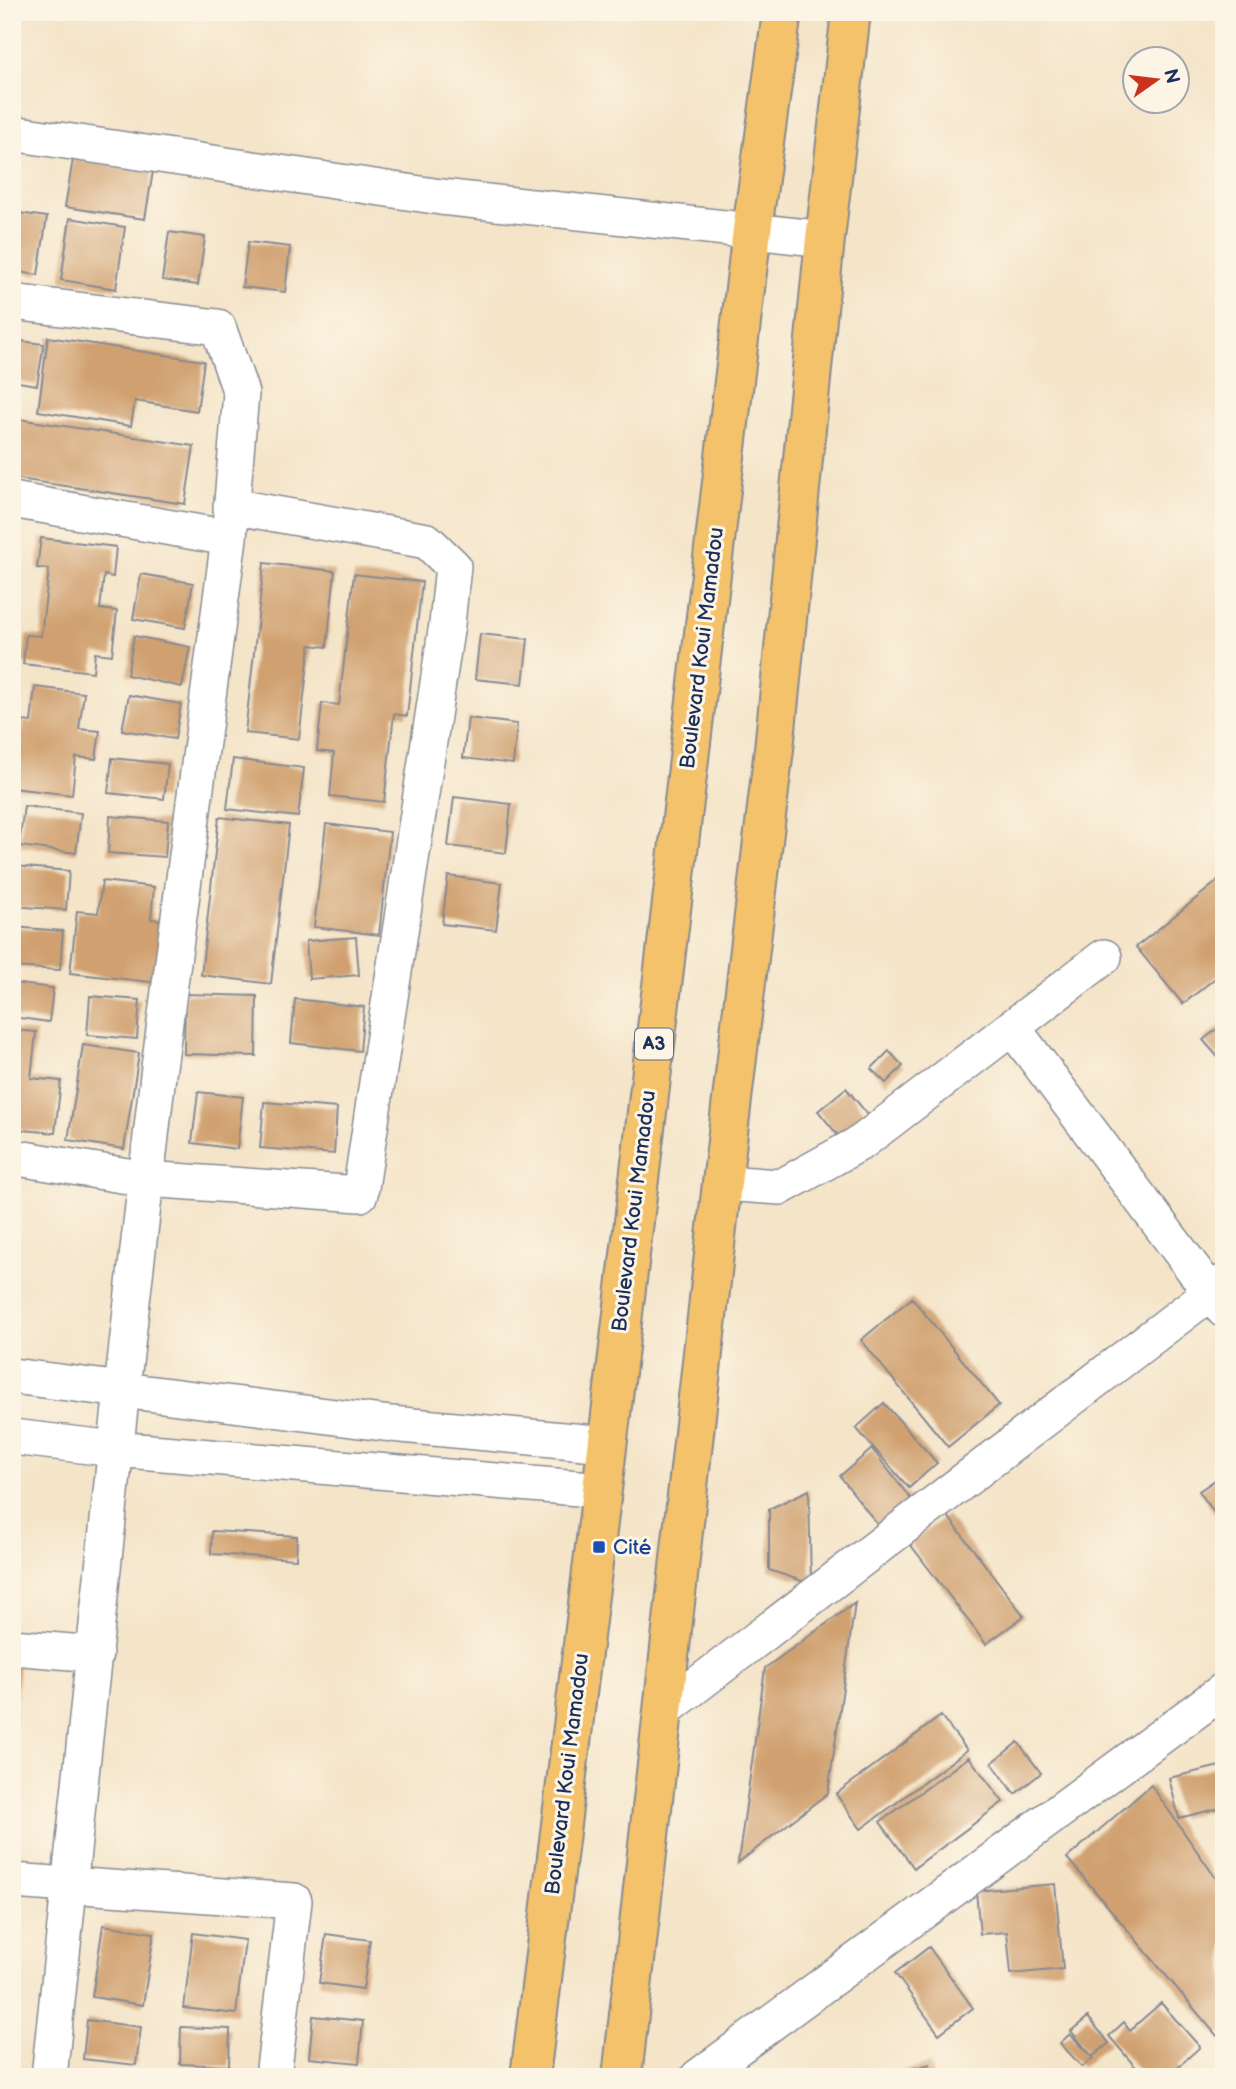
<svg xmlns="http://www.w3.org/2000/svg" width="1236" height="2089" viewBox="0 0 1236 2089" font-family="'Balsamiq Sans',sans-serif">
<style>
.building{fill:#d0a070}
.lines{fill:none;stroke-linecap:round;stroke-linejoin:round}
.minor-casing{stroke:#888a93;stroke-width:38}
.primary-casing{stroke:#888a93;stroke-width:42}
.minor{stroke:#fff;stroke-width:35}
.primary{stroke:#f3c26a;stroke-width:38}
.transit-dot{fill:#1a4fb4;stroke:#fcf5e5;stroke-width:2.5}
.labels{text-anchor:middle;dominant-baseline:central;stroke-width:6;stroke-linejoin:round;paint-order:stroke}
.shield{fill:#fcf5e5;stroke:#5e6a86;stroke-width:2}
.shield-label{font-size:19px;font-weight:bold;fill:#1b2f5e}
.street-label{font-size:21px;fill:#1b2f5e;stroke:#fcf5e5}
.transit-label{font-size:21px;fill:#164399;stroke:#fcf5e5;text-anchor:start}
</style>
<rect width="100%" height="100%" fill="#fcf5e5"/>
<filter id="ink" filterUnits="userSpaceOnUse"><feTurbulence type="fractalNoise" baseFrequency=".0143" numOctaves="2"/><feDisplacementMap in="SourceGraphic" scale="14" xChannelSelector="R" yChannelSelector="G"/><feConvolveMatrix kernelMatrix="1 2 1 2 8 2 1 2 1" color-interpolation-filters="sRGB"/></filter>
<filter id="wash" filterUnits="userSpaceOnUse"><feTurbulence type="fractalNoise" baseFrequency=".00686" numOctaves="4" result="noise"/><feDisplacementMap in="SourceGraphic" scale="28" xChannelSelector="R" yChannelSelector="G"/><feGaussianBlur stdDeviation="1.57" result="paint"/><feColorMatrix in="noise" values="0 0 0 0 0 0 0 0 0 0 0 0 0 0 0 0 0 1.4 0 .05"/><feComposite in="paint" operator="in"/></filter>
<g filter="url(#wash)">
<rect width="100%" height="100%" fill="#f4e4c8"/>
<g id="blocks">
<path class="building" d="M 73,159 L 153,171 L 145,219 L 65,207 Z
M 12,212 L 47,217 L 38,275 L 12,271 Z
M 70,218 L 125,227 L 116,289 L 61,280 Z
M 169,232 L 205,237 L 198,285 L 162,280 Z
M 248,242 L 290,247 L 285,292 L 242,287 Z
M 48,337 L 204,361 L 197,411 L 135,401 L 131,426 L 38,411 Z
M 12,340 L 44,344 L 37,385 L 12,381 Z
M 12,418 L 194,446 L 185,504 L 12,478 Z
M 41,538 L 116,547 L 113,577 L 104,575 L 100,609 L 117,611 L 112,655 L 95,653 L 93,672 L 23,664 L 26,635 L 41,636 L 49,569 L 37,568 Z
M 264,563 L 335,571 L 327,647 L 310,645 L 299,739 L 245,733 Z
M 141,574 L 193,583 L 185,628 L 133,619 Z
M 354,574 L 422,582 L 407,716 L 394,714 L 384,802 L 330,796 L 334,753 L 317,751 L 322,703 L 339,705 Z
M 480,634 L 528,639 L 523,684 L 475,679 Z
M 134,636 L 190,647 L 182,687 L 127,675 Z
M 35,687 L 84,693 L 79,729 L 100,731 L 96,759 L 76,757 L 72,795 L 12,788 L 12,750 L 20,751 L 23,721 L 31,722 Z
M 129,695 L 181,704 L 175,739 L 122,730 Z
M 468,718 L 517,724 L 513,764 L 463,758 Z
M 112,758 L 168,764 L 164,799 L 108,793 Z
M 233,759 L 304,768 L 298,817 L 227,809 Z
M 454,797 L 511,804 L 506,853 L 448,846 Z
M 24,806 L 81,813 L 76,853 L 19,846 Z
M 110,816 L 168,821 L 165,857 L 108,853 Z
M 219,817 L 289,825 L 271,984 L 201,975 Z
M 326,824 L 390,832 L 379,935 L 314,927 Z
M 14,866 L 69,871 L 66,910 L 12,906 Z
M 448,876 L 502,883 L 496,930 L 442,924 Z
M 1224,876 L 1224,971 L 1183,1004 L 1136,947 Z
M 102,881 L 154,887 L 151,919 L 166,921 L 159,983 L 70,973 L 77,911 L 98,913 Z
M 12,927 L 63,931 L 60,970 L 12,967 Z
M 356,937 L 359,975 L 309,979 L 306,941 Z
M 12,983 L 53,988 L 49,1022 L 12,1017 Z
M 185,994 L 257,996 L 256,1056 L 184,1054 Z
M 90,996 L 140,1000 L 137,1039 L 87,1035 Z
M 295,999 L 364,1007 L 360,1051 L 291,1043 Z
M 1224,1023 L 1224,1064 L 1203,1040 Z
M 12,1030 L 36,1032 L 31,1078 L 61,1081 L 55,1133 L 12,1129 Z
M 83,1045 L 139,1053 L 124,1149 L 68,1140 Z
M 889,1051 L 903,1066 L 886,1083 L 871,1069 Z
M 846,1088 L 873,1121 L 845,1144 L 818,1111 Z
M 198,1092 L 243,1097 L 237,1149 L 192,1143 Z
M 264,1102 L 337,1108 L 334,1154 L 260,1148 Z
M 912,1298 L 999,1405 L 948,1447 L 861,1340 Z
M 884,1403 L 937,1463 L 909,1488 L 856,1428 Z
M 872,1449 L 914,1503 L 881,1529 L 840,1476 Z
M 1224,1474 L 1224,1508 L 1215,1514 L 1199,1491 Z
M 809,1490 L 811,1584 L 769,1570 L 769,1509 Z
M 947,1515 L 1024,1616 L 986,1644 L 910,1544 Z
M 212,1531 L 297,1536 L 296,1559 L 211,1554 Z
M 855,1603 L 828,1793 L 738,1863 L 765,1668 Z
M 12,1662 L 19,1663 L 14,1728 L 12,1728 Z
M 941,1716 L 967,1750 L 861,1829 L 836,1794 Z
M 1018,1742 L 1041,1773 L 1015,1794 L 992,1763 Z
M 969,1757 L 1003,1802 L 914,1868 L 880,1822 Z
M 1224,1765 L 1224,1807 L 1179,1818 L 1169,1778 Z
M 1151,1785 L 1224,1890 L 1224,2032 L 1217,2036 L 1067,1858 Z
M 1055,1884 L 1063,1969 L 1011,1974 L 1007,1932 L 980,1934 L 976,1891 Z
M 103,1925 L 154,1933 L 143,2005 L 92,1997 Z
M 193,1933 L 245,1940 L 236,2014 L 184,2008 Z
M 326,1934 L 370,1940 L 363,1989 L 319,1983 Z
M 929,1947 L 973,2008 L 939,2034 L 895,1973 Z
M 1161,2003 L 1200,2047 L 1178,2067 L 1182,2071 L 1176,2077 L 1144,2077 L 1109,2036 L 1124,2022 L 1130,2030 Z
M 313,2016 L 363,2021 L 359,2063 L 309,2058 Z
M 1088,2017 L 1109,2043 L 1092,2057 L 1071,2031 Z
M 87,2020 L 141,2027 L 136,2065 L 83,2059 Z
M 181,2027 L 230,2029 L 229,2066 L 180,2064 Z
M 1070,2034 L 1093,2058 L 1082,2067 L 1060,2043 Z
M 930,2064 L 933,2077 L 883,2077 L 882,2076 Z"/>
</g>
</g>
<g filter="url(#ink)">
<use href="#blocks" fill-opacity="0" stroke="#888a93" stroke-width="2"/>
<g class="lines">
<g class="minor-casing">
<path id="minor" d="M 12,133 L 441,197 L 825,239
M 12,302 L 218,327 L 241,393 L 229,538 L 158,1075 L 122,1389 L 49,2077
M 12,500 L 229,538
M 1012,1027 L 1224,1310
M 12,1157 L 146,1179 L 360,1194 L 447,624 L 453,566 L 427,541 L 231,506
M 722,1183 L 781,1187 L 862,1142 L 1104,957
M 12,1376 L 391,1424 L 606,1444
M 12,1437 L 115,1449 L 602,1490
M 12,1647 L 95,1654
M 663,1711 L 1224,1282
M 12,1881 L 294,1901 L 273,2077
M 698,2077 L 1224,1690"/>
</g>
<g class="primary-casing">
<path id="primary" d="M 530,2077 L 602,1490 L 752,230 L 782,12
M 622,2077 L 722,1183 L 774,749 L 825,239 L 851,12"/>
</g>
<use href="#minor" class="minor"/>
<use href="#primary" class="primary"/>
</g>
</g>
<rect class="transit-dot" x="592" y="1540" width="14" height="14" rx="3.5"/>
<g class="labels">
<rect class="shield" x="635" y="1028.5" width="38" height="31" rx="5"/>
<g class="shield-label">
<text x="654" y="1044">A3</text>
</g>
<g class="street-label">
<text transform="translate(702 648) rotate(-83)">Boulevard Koui Mamadou</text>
<text transform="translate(634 1211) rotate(-83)">Boulevard Koui Mamadou</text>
<text transform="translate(567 1774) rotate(-83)">Boulevard Koui Mamadou</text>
</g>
<g class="transit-label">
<text x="613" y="1547">Cité</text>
</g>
</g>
<rect width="1236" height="2089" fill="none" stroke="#fcf5e5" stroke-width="42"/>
<g transform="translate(1156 80) rotate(76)"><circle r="33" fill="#fcf5e5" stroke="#a2a6af" stroke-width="2"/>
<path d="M0-5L12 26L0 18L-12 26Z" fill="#c8321e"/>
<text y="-10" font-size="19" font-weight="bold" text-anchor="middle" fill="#1b2f5e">N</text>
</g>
</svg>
